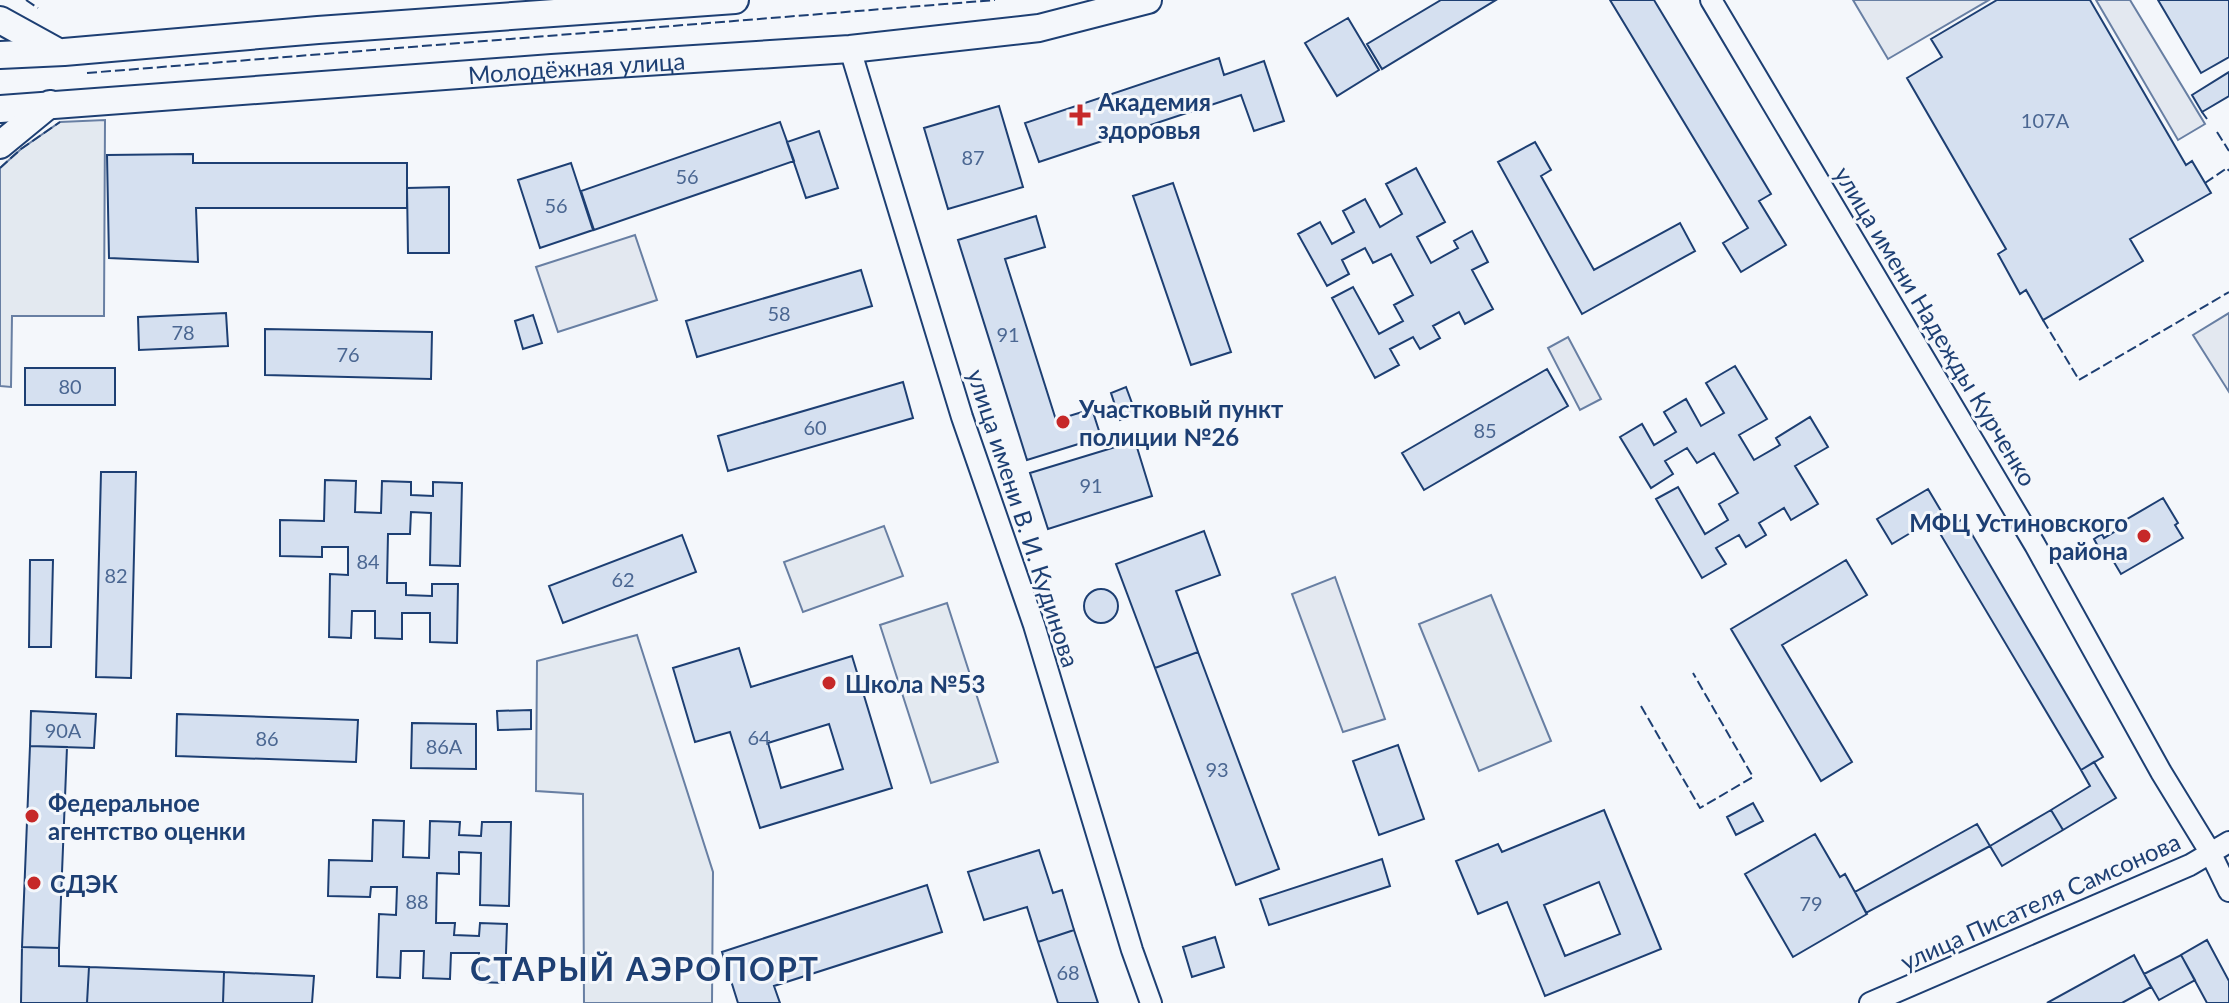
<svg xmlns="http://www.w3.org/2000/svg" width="2229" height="1003" viewBox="0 0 2229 1003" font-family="Lato,sans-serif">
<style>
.green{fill:#e3e9f0;stroke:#687fa3;stroke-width:2}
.parking{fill:#e3e8f0;stroke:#687fa3;stroke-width:2}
.building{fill:#d5e0f0;stroke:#1d3f73;stroke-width:2;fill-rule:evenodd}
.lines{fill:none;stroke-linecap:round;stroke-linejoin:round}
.minor-casing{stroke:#1d3f73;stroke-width:24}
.major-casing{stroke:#1d3f73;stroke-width:30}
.minor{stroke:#f4f7fb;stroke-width:20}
.major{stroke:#f4f7fb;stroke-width:26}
.fence{stroke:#1d3f73;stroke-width:2;stroke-dasharray:10 4;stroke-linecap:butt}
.poi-dot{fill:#c62828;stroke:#f4f7fb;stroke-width:3}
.labels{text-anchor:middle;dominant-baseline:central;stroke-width:6;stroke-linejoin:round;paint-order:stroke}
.number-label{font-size:20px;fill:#4b6792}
.street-label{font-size:24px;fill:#1d3f73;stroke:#f4f7fb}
.poi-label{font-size:24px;font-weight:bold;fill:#1d3f73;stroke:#f4f7fb;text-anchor:start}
.district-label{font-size:32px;font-weight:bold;letter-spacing:2px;fill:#1d3f73;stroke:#f4f7fb}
</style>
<rect width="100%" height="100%" fill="#f4f7fb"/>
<path class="green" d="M 105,120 L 104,316 L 12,316 L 11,387 L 0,386 L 0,168 L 21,149 L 60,122 Z
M 884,526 L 903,576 L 803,612 L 784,562 Z
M 1491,595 L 1551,741 L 1479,771 L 1419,624 Z
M 947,603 L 998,762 L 931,783 L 880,625 Z
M 637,635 L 713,872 L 712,1003 L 584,1003 L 583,794 L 536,791 L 537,661 Z"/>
<path class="parking" d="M 1853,0 L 1989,0 L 1888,59 Z
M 2096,0 L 2130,0 L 2205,124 L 2178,140 Z
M 635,235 L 657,300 L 558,332 L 536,267 Z
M 2229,313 L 2229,392 L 2193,335 Z
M 1568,337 L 1601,399 L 1580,410 L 1548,348 Z
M 1335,577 L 1385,719 L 1343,732 L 1292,594 Z"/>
<path class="building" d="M 1441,0 L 1496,0 L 1382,69 L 1367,44 Z
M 1610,0 L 1654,0 L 1771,194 L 1759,201 L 1786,245 L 1741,272 L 1723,243 L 1748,228 Z
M 1997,0 L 2090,0 L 2186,165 L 2192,161 L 2211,193 L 2130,239 L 2143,261 L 2043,320 L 2026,290 L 2020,294 L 1998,254 L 2006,249 L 1907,78 L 1942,57 L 1931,39 Z
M 2158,0 L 2229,0 L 2229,57 L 2201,73 Z
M 1348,18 L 1379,70 L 1337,96 L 1305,43 Z
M 1219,58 L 1224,75 L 1264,61 L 1284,121 L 1254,131 L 1241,95 L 1039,162 L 1025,123 Z
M 2229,72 L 2229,96 L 2202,112 L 2192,95 Z
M 999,106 L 1023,187 L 948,209 L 924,128 Z
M 780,122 L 794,161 L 594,230 L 581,191 Z
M 819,131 L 838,188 L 806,198 L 787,142 Z
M 1535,142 L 1551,170 L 1541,176 L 1594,270 L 1680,223 L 1695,251 L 1582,314 L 1498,162 Z
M 193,154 L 193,163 L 407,163 L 407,208 L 196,208 L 198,262 L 109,258 L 107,155 Z
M 571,163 L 593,230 L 540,248 L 518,180 Z
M 1416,168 L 1445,222 L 1417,237 L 1431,263 L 1458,248 L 1454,241 L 1472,231 L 1488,262 L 1472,270 L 1493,309 L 1465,324 L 1459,312 L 1433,326 L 1440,338 L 1420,349 L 1413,337 L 1390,349 L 1399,365 L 1375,378 L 1332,298 L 1353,287 L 1379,334 L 1403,321 L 1394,305 L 1413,295 L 1391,254 L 1373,263 L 1365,248 L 1342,260 L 1349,274 L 1327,286 L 1298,234 L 1320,222 L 1332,244 L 1354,232 L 1343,211 L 1365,199 L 1380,227 L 1402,214 L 1386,184 Z
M 1173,183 L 1231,352 L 1191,365 L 1133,196 Z
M 449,187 L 449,253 L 408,253 L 407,188 Z
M 1036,216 L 1045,247 L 1005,259 L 1056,420 L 1092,409 L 1101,437 L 1027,460 L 958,240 Z
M 861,270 L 872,306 L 697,357 L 686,321 Z
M 226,313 L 228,346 L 139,350 L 138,317 Z
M 533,315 L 542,343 L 523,349 L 515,321 Z
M 265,329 L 432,332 L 431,379 L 265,375 Z
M 1735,366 L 1767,419 L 1739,435 L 1754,460 L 1780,445 L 1776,438 L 1810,417 L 1828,447 L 1795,466 L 1818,504 L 1791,520 L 1784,508 L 1759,523 L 1766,535 L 1746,547 L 1739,535 L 1716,548 L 1726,564 L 1702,578 L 1656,499 L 1678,487 L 1705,534 L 1728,520 L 1719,504 L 1738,493 L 1714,453 L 1697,463 L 1687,448 L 1665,461 L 1673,474 L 1651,488 L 1620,437 L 1642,424 L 1654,445 L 1676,432 L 1664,412 L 1686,399 L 1701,426 L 1724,413 L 1706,383 Z
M 25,368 L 115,368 L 115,405 L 25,405 Z
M 1547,369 L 1568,406 L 1424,490 L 1402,453 Z
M 903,382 L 913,418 L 728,471 L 718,436 Z
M 1126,387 L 1136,414 L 1120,420 L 1111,393 Z
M 1135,441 L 1152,496 L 1048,529 L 1030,473 Z
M 101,472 L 136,472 L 131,678 L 96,677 Z
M 325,480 L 356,481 L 355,512 L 381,513 L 382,481 L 411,482 L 411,495 L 433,496 L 433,482 L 462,483 L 460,566 L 430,565 L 431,513 L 411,512 L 410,534 L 388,534 L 387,583 L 406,583 L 406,595 L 432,596 L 432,584 L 458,584 L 457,643 L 430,642 L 430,613 L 402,613 L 402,639 L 375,638 L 375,611 L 352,611 L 351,638 L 329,637 L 330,574 L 348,575 L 348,547 L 322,547 L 322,557 L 280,556 L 280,520 L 324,521 Z
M 1928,489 L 1950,526 L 1963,519 L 2103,757 L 2081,770 L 1932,520 L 1892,544 L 1877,519 Z
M 2163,498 L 2178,523 L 2175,525 L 2183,538 L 2121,574 L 2105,547 L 2100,550 L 2094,539 L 2102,534 L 2104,538 L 2119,529 L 2117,525 Z
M 1204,531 L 1220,575 L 1176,591 L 1198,652 L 1155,668 L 1116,564 Z
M 682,535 L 696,572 L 563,623 L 549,586 Z
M 30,560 L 53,560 L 51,647 L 29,647 Z
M 1846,560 L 1867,595 L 1782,645 L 1852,762 L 1821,781 L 1731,629 Z
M1084 606a17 17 0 1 1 34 0a17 17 0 1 1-34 0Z
M 739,648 L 751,687 L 852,656 L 892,788 L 760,828 L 730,732 L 695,742 L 673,668 ZM 829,724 L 843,769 L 781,788 L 768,743 Z
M 1198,652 L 1279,869 L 1236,885 L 1155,668 Z
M 531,710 L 531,729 L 498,730 L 497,711 Z
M 31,711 L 96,714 L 94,748 L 30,746 Z
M 177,714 L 358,720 L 356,762 L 176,756 Z
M 412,723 L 476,724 L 476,769 L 411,768 Z
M 1398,745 L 1424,819 L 1379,835 L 1353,761 Z
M 30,746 L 67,747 L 59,948 L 22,947 Z
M 2094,762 L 2116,798 L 2063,830 L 2051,810 L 2090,786 L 2081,770 Z
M 1753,803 L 1763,821 L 1736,835 L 1727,817 Z
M 1604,810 L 1661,949 L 1545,996 L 1507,902 L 1478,914 L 1456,861 L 1498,844 L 1502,852 ZM 1599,882 L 1620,934 L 1565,956 L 1544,905 Z
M 2051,810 L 2063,830 L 2002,866 L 1990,846 Z
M 373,820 L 404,821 L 403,857 L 429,858 L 430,821 L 460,822 L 459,835 L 481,836 L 482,822 L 511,822 L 509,906 L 480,905 L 481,853 L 459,852 L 459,874 L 437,873 L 436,923 L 455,923 L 454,935 L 479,936 L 480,923 L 507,924 L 505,983 L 478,982 L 479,953 L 451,953 L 450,979 L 423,978 L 424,951 L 401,951 L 400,978 L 377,977 L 379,914 L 396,915 L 397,887 L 371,887 L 370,897 L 328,896 L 329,860 L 372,861 Z
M 1977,824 L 1990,846 L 1866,913 L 1855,892 Z
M 1815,834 L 1840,877 L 1845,874 L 1867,914 L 1793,957 L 1745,874 Z
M 1039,850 L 1053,893 L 1062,890 L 1074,930 L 1038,942 L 1027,907 L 984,920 L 968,872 Z
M 1382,859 L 1390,886 L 1269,925 L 1260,899 Z
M 927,885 L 942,932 L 774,986 L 780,1003 L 738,1003 L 722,952 Z
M 1074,930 L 1098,1003 L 1058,1003 L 1038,942 Z
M 1215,937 L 1224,967 L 1192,977 L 1183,947 Z
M 2207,940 L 2229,981 L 2229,1003 L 2207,1003 L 2181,955 Z
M 22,947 L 59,948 L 59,966 L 89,967 L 87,1003 L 21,1003 Z
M 2134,955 L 2151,987 L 2122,1003 L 2047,1003 Z
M 2181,955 L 2195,980 L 2159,1000 L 2144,974 Z
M 89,967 L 224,972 L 223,1003 L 87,1003 Z
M 224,972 L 314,976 L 312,1003 L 223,1003 Z"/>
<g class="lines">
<g class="minor-casing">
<path id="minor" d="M 1711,0 L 2035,545 L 2161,772 L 2210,852 L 2229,891
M 850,49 L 962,417 L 1034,625 L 1132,950 L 1151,1003
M 1870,1003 L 2190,865 L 2229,842"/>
</g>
<g class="major-casing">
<g id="major">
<path d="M 0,20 L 58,52"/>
<path d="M 0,55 L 64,52 L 318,30 L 735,0"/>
<path id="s1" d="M 0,109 L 552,68 L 850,49 L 1039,28 L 1148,0"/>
<path d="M 0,145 L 50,104"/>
</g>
</g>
<use href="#minor" class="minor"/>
<use href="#major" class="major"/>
<path class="fence" d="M 26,0 L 38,8
M 87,73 L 995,0
M 2202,112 L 2207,119
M 2217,132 L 2229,151
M 0,168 L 21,149 L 60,122
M 2205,183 L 2227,168 L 2229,171
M 2043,320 L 2079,380 L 2229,292
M 1641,706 L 1700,808 L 1753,777 L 1693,673"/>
</g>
<g class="poi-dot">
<path d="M1076 103h8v8h8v8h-8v8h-8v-8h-8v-8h8z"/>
<circle cx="1063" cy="422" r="8"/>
<circle cx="2144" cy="536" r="8"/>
<circle cx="829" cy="683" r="8"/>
<circle cx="32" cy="816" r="8"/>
<circle cx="34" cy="883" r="8"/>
</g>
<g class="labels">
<g class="number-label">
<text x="2045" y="120">107А</text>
<text x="973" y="157">87</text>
<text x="687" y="176">56</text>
<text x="556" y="205">56</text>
<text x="779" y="313">58</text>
<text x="183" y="332">78</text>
<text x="1008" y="334">91</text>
<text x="348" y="354">76</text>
<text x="70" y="386">80</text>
<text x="815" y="427">60</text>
<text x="1485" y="430">85</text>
<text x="1091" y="485">91</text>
<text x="368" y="561">84</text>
<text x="116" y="575">82</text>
<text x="623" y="579">62</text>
<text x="63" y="730">90А</text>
<text x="759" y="737">64</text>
<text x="267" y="738">86</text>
<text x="444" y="746">86А</text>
<text x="1217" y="769">93</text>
<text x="417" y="901">88</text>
<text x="1811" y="903">79</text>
<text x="1068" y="972">68</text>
</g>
<g class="street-label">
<text stroke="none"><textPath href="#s1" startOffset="578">Молодёжная улица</textPath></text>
<text transform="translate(1936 326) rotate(59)">улица имени Надежды Курченко</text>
<text transform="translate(1024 518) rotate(72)">улица имени В. И. Кудинова</text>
<text transform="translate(2040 901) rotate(-24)">улица Писателя Самсонова</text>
</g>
<g class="poi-label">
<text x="1098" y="101">Академия<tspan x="1098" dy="28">здоровья</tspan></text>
<text x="1079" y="408">Участковый пункт<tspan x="1079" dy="28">полиции №26</tspan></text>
<text x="2128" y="522" text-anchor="end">МФЦ Устиновского<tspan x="2128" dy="28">района</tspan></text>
<text x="845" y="683">Школа №53</text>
<text x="48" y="802">Федеральное<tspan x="48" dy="28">агентство оценки</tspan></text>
<text x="50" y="883">СДЭК</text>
</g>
<g class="district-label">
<text x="645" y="968">СТАРЫЙ АЭРОПОРТ</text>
</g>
</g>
</svg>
